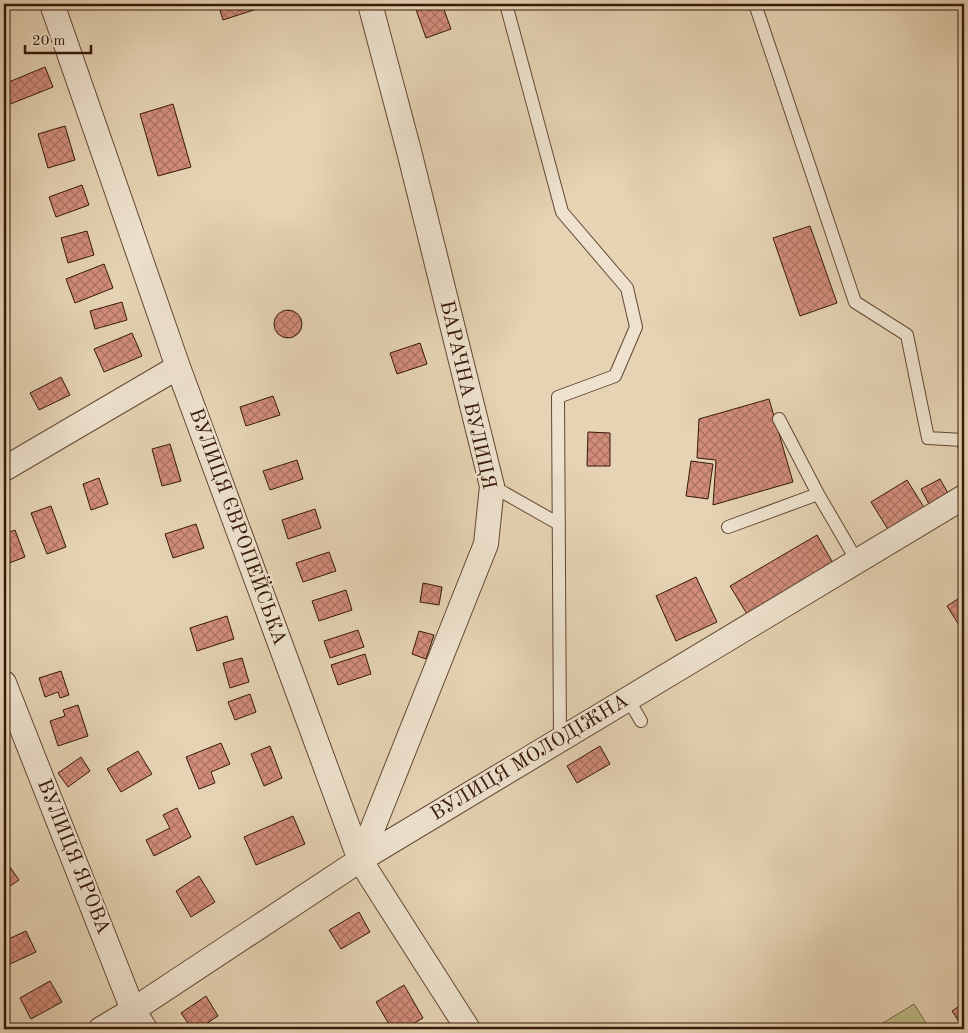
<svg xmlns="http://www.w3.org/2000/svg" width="968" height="1033" viewBox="0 0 968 1033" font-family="'Old Standard TT',serif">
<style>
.park{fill:#bcba87;stroke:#7a6948}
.building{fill:url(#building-cross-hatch);stroke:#371809}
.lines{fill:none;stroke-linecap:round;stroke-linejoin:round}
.service-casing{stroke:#624734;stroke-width:14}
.minor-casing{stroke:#624734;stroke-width:26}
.service{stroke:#eee2ce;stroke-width:12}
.minor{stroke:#eee2ce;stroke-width:24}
.labels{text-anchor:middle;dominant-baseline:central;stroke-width:4.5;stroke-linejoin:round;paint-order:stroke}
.street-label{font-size:20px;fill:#371809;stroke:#eee2ce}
</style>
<defs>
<pattern id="building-cross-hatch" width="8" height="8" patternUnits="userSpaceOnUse" patternTransform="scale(1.25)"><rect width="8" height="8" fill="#d28d7a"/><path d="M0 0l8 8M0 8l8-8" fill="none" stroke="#ab7262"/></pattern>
</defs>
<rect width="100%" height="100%" fill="#e5d3b3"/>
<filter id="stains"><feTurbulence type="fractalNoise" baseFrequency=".004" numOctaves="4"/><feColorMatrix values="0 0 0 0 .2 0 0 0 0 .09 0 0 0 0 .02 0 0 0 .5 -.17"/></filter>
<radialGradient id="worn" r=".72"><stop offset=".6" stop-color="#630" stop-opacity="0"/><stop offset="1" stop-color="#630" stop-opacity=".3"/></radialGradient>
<path class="park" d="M 914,1004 L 930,1029 L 873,1029 Z"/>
<path class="building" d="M 218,4 L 272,4 L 223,20 Z
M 414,4 L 442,4 L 451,29 L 426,38 Z
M 45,67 L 53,87 L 8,105 L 4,94 L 4,84 Z
M 173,104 L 191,167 L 158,176 L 140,114 Z
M 65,126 L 75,160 L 48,168 L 38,134 Z
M 82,185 L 89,205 L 56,217 L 49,197 Z
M 810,226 L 837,303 L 800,316 L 773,238 Z
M 87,231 L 94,255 L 68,263 L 61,238 Z
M 104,264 L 113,288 L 75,303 L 66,279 Z
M 122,302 L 127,320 L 95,329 L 90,311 Z
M274 324a14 14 0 1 1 28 0a14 14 0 1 1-28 0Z
M 132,333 L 142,356 L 104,372 L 94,349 Z
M 420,343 L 427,364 L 397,374 L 390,353 Z
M 61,377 L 70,395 L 39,410 L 30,393 Z
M 273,396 L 280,415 L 246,426 L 240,407 Z
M 769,399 L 793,482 L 713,505 L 716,460 L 697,458 L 699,419 Z
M 588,432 L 610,433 L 610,466 L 587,466 Z
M 170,444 L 181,481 L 162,486 L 152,449 Z
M 297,460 L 303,479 L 270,490 L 263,471 Z
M 691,461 L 713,464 L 708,499 L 686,496 Z
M 99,478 L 108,504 L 91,510 L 83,484 Z
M 940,479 L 949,495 L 930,506 L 921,489 Z
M 907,480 L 925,509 L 889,531 L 871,502 Z
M 51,506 L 66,547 L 47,554 L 31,513 Z
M 315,509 L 321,528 L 288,539 L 282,520 Z
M 196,524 L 204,548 L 173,558 L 165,534 Z
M 15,530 L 25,557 L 4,565 L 4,534 Z
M 817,535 L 833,563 L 747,614 L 730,586 Z
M 329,552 L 336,571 L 303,582 L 296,563 Z
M 696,577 L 717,622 L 676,641 L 656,596 Z
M 423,583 L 442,587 L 439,605 L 420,602 Z
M 346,590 L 352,610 L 319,621 L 312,601 Z
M 964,595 L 964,633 L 947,606 Z
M 227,616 L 234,639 L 197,651 L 190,628 Z
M 358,630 L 364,647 L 330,658 L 324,641 Z
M 419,631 L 434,635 L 426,659 L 412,654 Z
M 365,654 L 371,674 L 338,685 L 331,665 Z
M 242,658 L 249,682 L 230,688 L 223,663 Z
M 61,671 L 69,695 L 60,698 L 58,692 L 45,697 L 39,678 Z
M 250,694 L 256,712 L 235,720 L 228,702 Z
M 78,705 L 88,736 L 58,746 L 50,721 L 65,716 L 63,710 Z
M 221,743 L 230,764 L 211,772 L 215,783 L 199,789 L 186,757 Z
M 270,746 L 282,778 L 264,786 L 251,754 Z
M 600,746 L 610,764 L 577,783 L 567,766 Z
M 138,751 L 152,774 L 121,792 L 107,769 Z
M 81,757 L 90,771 L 68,787 L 58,773 Z
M 177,808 L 191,837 L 154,856 L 146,840 L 170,828 L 163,815 Z
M 293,816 L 305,844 L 256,865 L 244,837 Z
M 5,860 L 19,880 L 4,890 L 4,861 Z
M 199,876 L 215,902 L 191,917 L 176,891 Z
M 359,912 L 370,932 L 341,949 L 329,930 Z
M 26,931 L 36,952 L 8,965 L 4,955 L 4,941 Z
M 50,981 L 62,1002 L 31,1019 L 20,998 Z
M 404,985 L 423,1018 L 404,1029 L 392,1029 L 376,1002 Z
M 206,996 L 218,1016 L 198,1029 L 192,1029 L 181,1013 Z
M 964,1003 L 964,1029 L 952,1011 Z"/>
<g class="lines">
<g class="service-casing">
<path id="service" d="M 506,4 L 562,212 L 627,288 L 636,327 L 615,376 L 558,397 L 560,740
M 755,4 L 855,302 L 907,335 L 928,438 L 963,440 L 964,446
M 779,419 L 818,494 L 857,561
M 492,486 L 559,524
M 728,527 L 818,494
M 628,699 L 641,721"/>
</g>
<g class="minor-casing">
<path id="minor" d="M 52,4 L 178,367 L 360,860 L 468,1029
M 4,469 L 178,367
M 4,683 L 133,1010 L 145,1029
M 360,860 L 486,544 L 492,486 L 409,151 L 370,4
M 101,1029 L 133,1010 L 360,860 L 964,497"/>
</g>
<use href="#service" class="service"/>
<use href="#minor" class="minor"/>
</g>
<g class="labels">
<g class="street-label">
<text transform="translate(467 395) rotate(77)">БАРАЧНА ВУЛИЦЯ</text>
<text transform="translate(237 527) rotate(70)">ВУЛИЦЯ ЄВРОПЕЙСЬКА</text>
<text transform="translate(530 758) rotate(-31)">ВУЛИЦЯ МОЛОДІЖНА</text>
<text transform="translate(73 857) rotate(68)">ВУЛИЦЯ ЯРОВА</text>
</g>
</g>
<rect width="968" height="1033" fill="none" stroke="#e5d3b3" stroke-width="20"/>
<rect x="5" y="5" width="958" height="1023" fill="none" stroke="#371809" stroke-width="2.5"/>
<rect x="10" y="10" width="948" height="1013" fill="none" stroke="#371809"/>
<path d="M25 45v8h66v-8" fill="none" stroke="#371809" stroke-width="2.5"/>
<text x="32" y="45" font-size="15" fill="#371809" stroke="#eee2ce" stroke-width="4" paint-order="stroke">20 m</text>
<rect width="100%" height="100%" filter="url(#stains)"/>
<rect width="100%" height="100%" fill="url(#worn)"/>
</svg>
